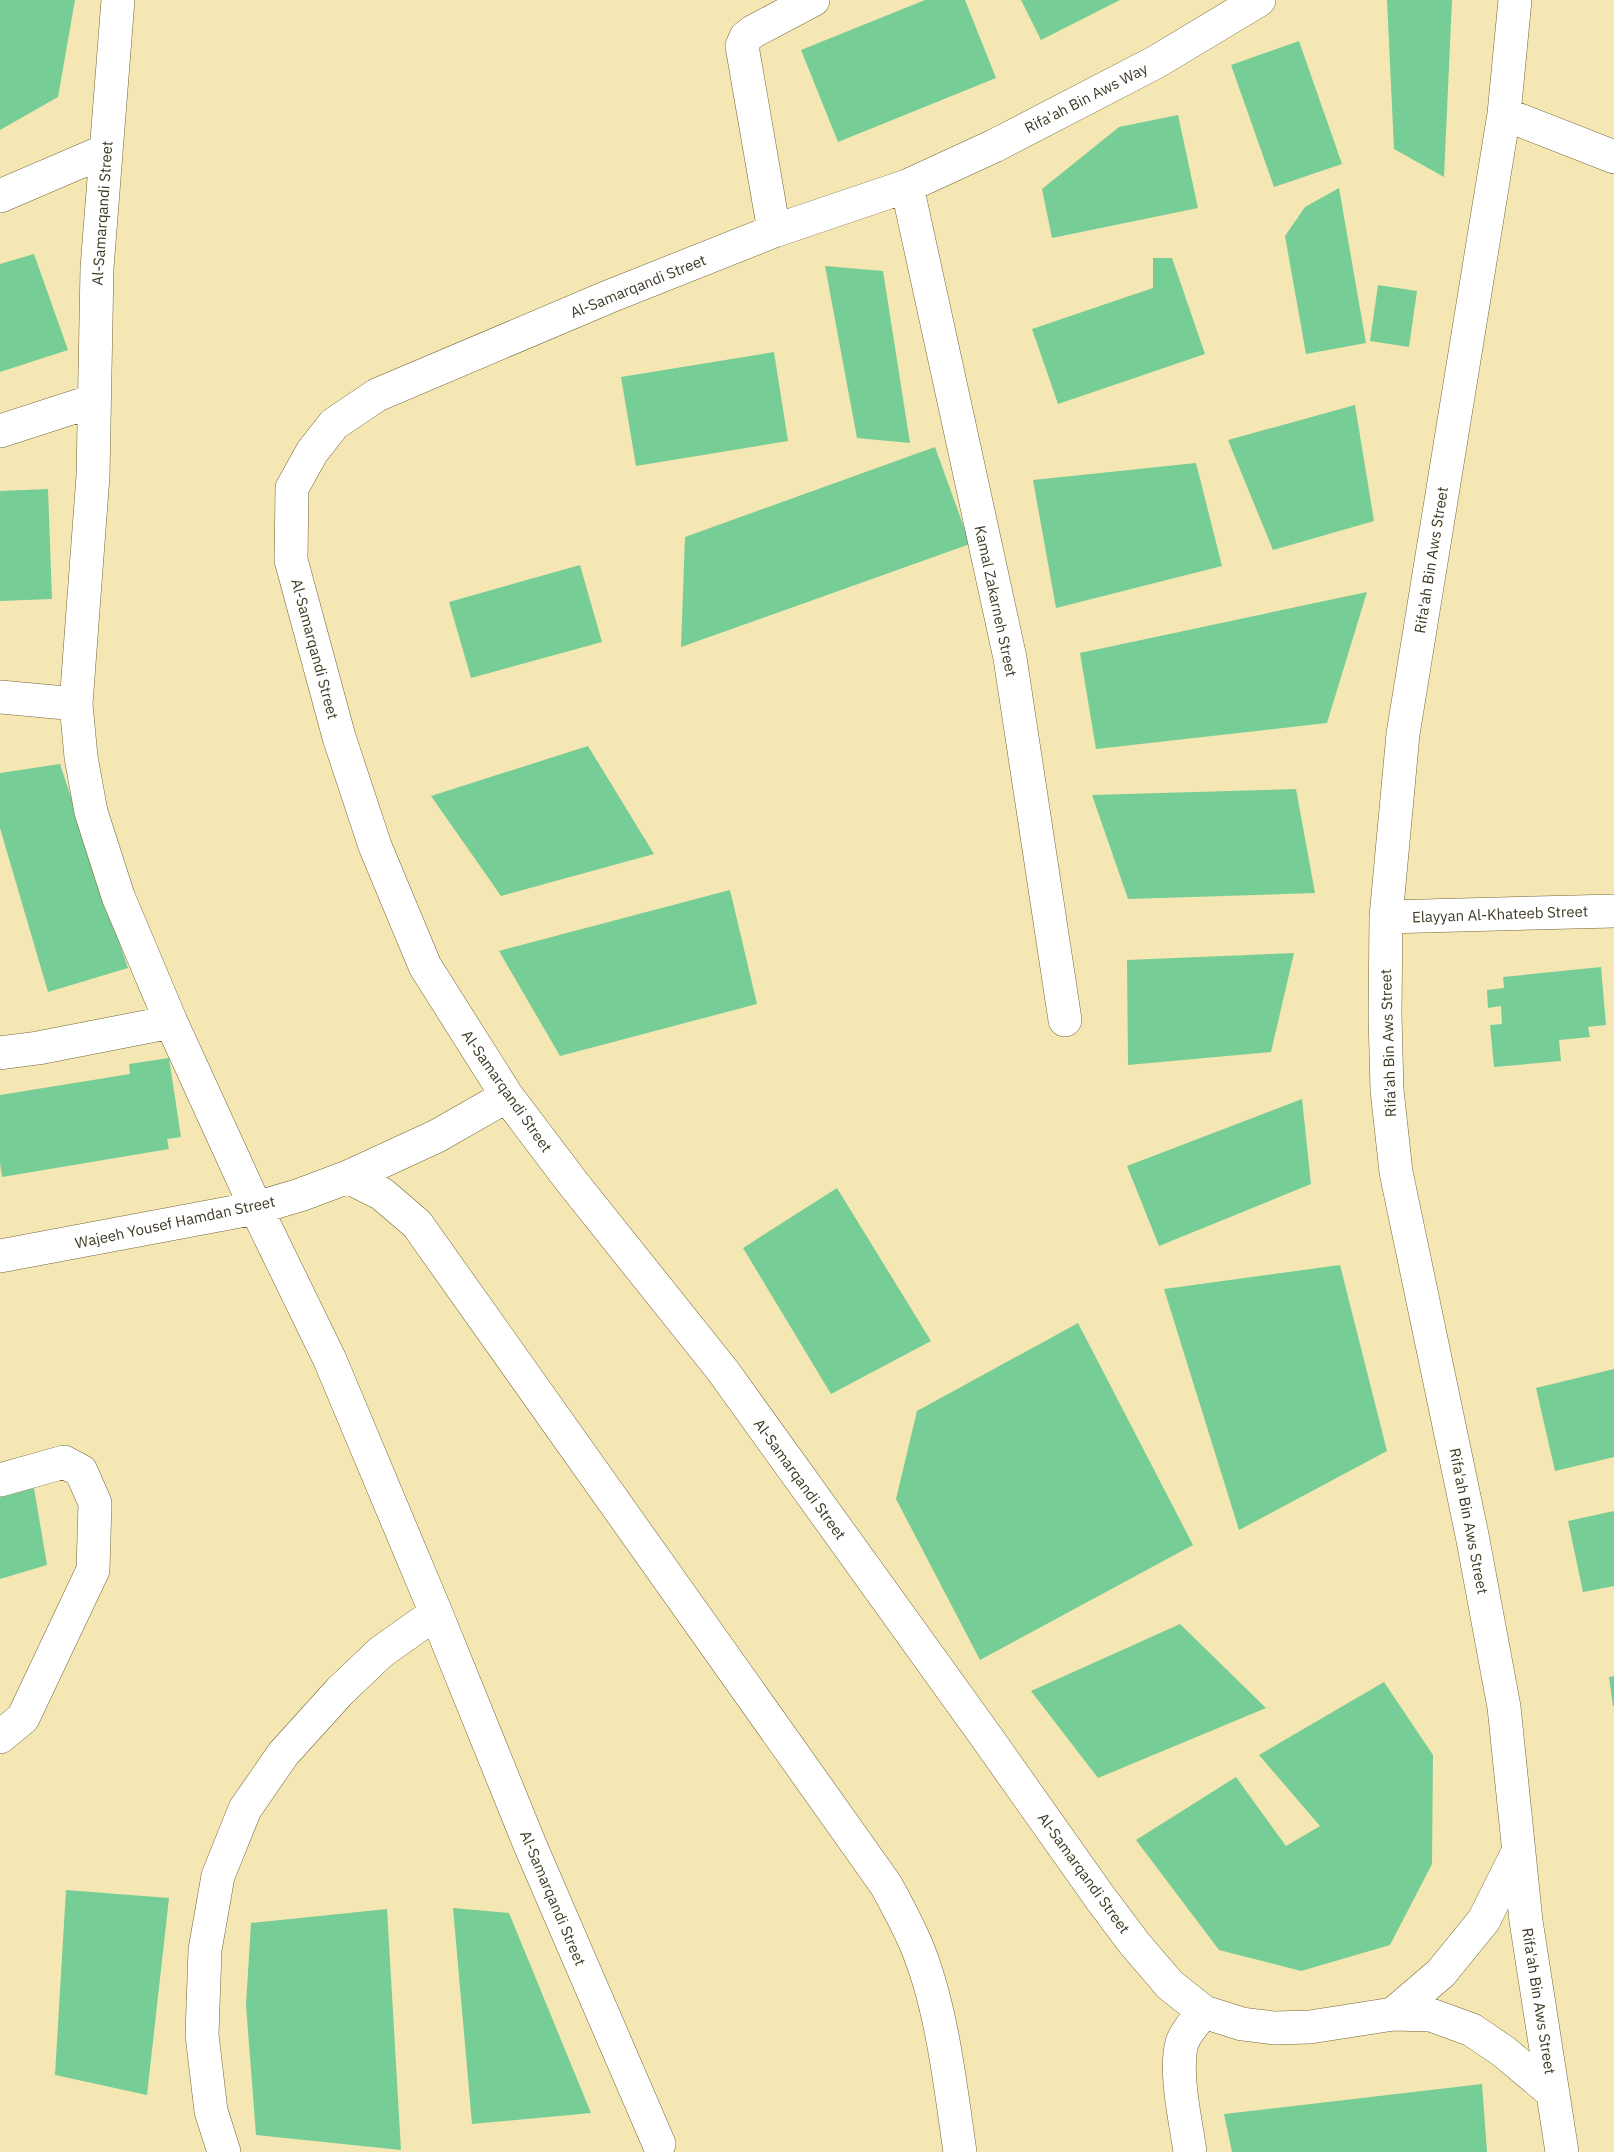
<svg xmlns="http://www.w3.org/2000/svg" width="1614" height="2152" viewBox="0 0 1614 2152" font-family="'IBM Plex Sans',sans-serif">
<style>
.building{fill:#77cd96}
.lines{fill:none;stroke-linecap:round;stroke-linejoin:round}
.minor-casing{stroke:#736637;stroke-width:34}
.minor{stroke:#fff;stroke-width:33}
.labels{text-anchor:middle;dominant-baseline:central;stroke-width:6;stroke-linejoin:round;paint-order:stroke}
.street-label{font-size:15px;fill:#3f3a25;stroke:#fff}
</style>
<rect width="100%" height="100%" fill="#f5e7b3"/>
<path class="building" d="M 0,0 L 75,0 L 58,97 L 0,130 Z
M 925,0 L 965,0 L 996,78 L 838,142 L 801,50 Z
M 1021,0 L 1120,0 L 1041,40 Z
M 1387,0 L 1452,0 L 1444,177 L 1394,149 Z
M 1299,41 L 1342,164 L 1274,187 L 1231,65 Z
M 1178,115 L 1198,208 L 1052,238 L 1042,189 L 1119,127 Z
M 1339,188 L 1366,343 L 1306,354 L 1285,236 L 1305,207 Z
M 34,254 L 68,350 L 0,372 L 0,264 Z
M 1153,258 L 1172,258 L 1205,354 L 1058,404 L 1032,329 L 1153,288 Z
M 825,266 L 883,271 L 910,443 L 857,438 Z
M 1378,285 L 1417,291 L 1409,347 L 1370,341 Z
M 774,352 L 788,441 L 636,466 L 621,377 Z
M 1355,405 L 1374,521 L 1273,550 L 1228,440 Z
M 935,447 L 970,544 L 681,647 L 685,537 Z
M 1196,463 L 1222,566 L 1056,608 L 1033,480 Z
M 48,489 L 52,599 L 0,601 L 0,491 Z
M 580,565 L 602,642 L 471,678 L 449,602 Z
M 1367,592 L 1327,723 L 1096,749 L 1080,653 Z
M 588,746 L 654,854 L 501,896 L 431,796 Z
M 60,764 L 128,968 L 48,992 L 0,828 L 0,773 Z
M 1296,789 L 1315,893 L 1128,899 L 1092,795 Z
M 730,890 L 757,1004 L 560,1056 L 499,951 Z
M 1294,953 L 1271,1052 L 1128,1065 L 1127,960 Z
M 1601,967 L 1606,1025 L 1588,1027 L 1590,1037 L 1559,1040 L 1561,1061 L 1494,1067 L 1490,1025 L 1502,1024 L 1501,1006 L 1488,1008 L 1487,990 L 1504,988 L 1503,977 Z
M 169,1058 L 181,1137 L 167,1139 L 169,1149 L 2,1177 L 0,1163 L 0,1095 L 130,1074 L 129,1064 Z
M 1302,1099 L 1311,1184 L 1159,1246 L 1127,1166 Z
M 837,1188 L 931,1341 L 831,1394 L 743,1248 Z
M 1340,1265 L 1387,1451 L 1239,1530 L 1164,1289 Z
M 1078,1323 L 1193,1545 L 980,1660 L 896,1499 L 917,1411 Z
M 1614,1369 L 1614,1457 L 1555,1471 L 1536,1388 Z
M 34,1488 L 47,1565 L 0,1579 L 0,1497 Z
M 1614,1511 L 1614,1586 L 1583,1592 L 1568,1521 Z
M 1180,1624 L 1266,1708 L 1098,1778 L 1031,1691 Z
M 1614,1676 L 1614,1706 L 1613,1706 L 1609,1677 Z
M 1384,1682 L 1433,1755 L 1432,1864 L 1390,1945 L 1301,1971 L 1219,1950 L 1136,1840 L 1236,1777 L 1286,1846 L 1320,1826 L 1259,1755 Z
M 66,1890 L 169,1898 L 147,2095 L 55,2075 Z
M 453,1908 L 509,1913 L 591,2113 L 472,2124 Z
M 387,1909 L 401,2150 L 256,2135 L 246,2005 L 251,1923 Z
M 1482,2084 L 1487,2152 L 1232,2152 L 1224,2114 Z"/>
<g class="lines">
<g class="minor-casing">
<path id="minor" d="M 118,0 L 97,268 L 93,476 L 76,704 L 81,757 L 91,812 L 118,896 L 171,1022 L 256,1208 L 330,1360 L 436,1613 L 530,1845 L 659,2144
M 1259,0 L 1156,62 L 994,146 L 907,186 L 774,231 L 608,297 L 377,395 L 334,424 L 312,452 L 292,488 L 291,560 L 339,737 L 375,846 L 425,966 L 507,1096 L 572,1182 L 723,1371 L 985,1735 L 1101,1899 L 1134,1943 L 1170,1985 L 1204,2012 L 1242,2024 L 1274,2028 L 1310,2027 L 1393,2014 L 1431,2015 L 1472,2030 L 1503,2051 L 1553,2093
M 1515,0 L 1504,114 L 1403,734 L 1386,917 L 1385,1015 L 1387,1090 L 1396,1172 L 1472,1535 L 1504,1707 L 1526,1921 L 1562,2152
M 1504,114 L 1614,157
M 907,186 L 1010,658 L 1065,1020
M 0,196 L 105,151
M 774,231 L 742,46 L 746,37 L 754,31 L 813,0
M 0,431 L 93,401
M 0,697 L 76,704
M 1386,917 L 1614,911
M 0,1053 L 38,1048 L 171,1022
M 348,1177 L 382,1194 L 417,1224 L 886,1885 C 896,1903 906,1922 915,1942 C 942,2005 950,2084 960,2152
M 0,1256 L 256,1208 L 300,1195 L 348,1177 L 437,1136 L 507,1096
M 0,1480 L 64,1462 L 81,1471 L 95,1503 L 93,1570 L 23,1718 L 0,1737
M 1393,2014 L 1441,1973 L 1484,1920 L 1519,1850
M 224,2152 L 211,2111 L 202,2035 L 205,1950 L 218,1876 L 245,1809 L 283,1754 L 340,1691 L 381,1652 L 436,1613
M 1190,2152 C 1186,2122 1174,2072 1182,2043 C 1186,2031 1196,2021 1204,2012"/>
</g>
<use href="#minor" class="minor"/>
</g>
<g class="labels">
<g class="street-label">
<text transform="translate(1086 98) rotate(-27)">Rifa'ah Bin Aws Way</text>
<text transform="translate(102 213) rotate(-86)">Al-Samarqandi Street</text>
<text transform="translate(638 286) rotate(-22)">Al-Samarqandi Street</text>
<text transform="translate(1431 560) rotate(-81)">Rifa'ah Bin Aws Street</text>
<text transform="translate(996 601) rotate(78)">Kamal Zakarneh Street</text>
<text transform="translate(315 649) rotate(75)">Al-Samarqandi Street</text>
<text transform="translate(1500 914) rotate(-2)">Elayyan Al-Khateeb Street</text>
<text transform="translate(1388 1043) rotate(-92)">Rifa'ah Bin Aws Street</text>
<text transform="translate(507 1091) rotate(55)">Al-Samarqandi Street</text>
<text transform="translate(175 1222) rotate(-12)">Wajeeh Yousef Hamdan Street</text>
<text transform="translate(800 1479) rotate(54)">Al-Samarqandi Street</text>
<text transform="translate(1469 1521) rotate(79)">Rifa'ah Bin Aws Street</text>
<text transform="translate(1084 1873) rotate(54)">Al-Samarqandi Street</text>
<text transform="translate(553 1898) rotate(67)">Al-Samarqandi Street</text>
<text transform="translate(1539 2001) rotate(81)">Rifa'ah Bin Aws Street</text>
</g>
</g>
</svg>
